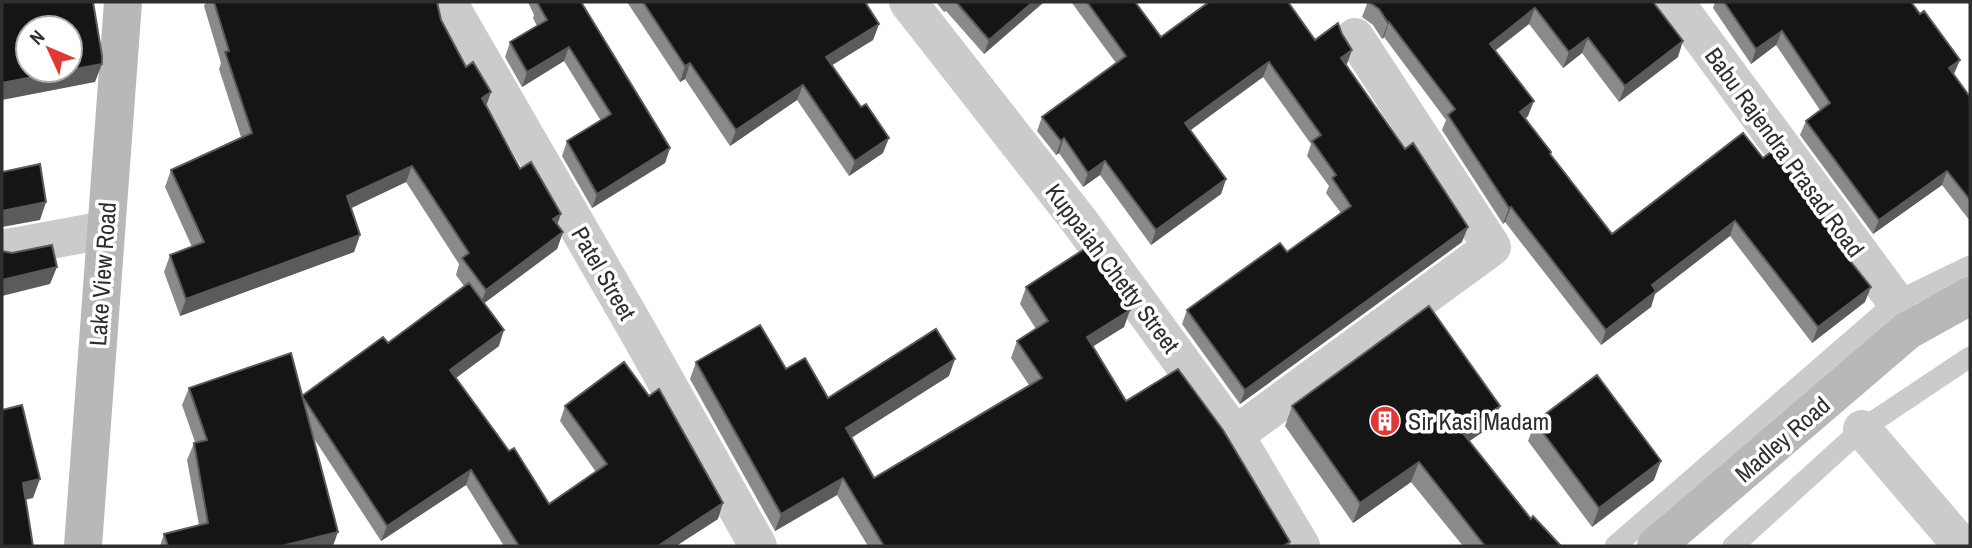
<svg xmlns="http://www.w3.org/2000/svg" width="1972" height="548" viewBox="0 0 1972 548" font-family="'Archivo Narrow',sans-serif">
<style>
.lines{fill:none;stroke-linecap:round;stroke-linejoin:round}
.lane{stroke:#cbcbcb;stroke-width:21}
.street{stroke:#cbcbcb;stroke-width:38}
.secondary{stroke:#b8b8b8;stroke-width:38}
.wall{fill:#8a8a8a}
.shaded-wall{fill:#5b5b5b}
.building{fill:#151515;stroke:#5b5b5b;stroke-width:2}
.labels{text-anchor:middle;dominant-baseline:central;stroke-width:7;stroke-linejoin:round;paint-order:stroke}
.street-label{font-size:24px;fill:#2e2e2e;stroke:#fff}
.poi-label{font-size:24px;fill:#2e2e2e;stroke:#fff;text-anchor:start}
</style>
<rect width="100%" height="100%" fill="#fff"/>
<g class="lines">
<path class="lane" d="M 1615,546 L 1896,302 L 1970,266
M 1733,546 L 1862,429 L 1970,357"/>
<path class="street" d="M 448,2 L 636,328 L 758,546
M 908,2 L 1080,222 L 1235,435 L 1301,546
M 1675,2 L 1896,302
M 2,249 L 105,230
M 1862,429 L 1962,546
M 1235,435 L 1492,247 L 1355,37"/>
<path class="secondary" d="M 83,546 L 123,2
M 1656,546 L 1907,331 L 1970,296"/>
</g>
<path class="wall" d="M 206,2 L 437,2 L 441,20 L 466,67 L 491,92 L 486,105 L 520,169 L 563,232 L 557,249 L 484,303 L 499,346 L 456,378 L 549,504 L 596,472 L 560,421 L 565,406 L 718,519 L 676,546 L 504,546 L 466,485 L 381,541 L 313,437 L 333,546 L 160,546 L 164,534 L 199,525 L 187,460 L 194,443 L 195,442 L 182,405 L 189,388 L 302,396 L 388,343 L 464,286 L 456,275 L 459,264 L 406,182 L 351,208 L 360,235 L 354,252 L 180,316 L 164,272 L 170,255 L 192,247 L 165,187 L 171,170 L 241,137 L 219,69 L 221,63 L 204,6 Z
M 528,2 L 581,2 L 670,148 L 665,163 L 592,208 L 562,156 L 567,141 L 601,121 L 564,61 L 522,87 L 505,57 L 510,42 L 537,26 L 533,18 L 534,15 Z
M 627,2 L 865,2 L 879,24 L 873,40 L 832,65 L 883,153 L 849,176 L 797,100 L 730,146 L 685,79 L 680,82 Z
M 936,2 L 1044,2 L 984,54 L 946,11 L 944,12 Z
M 1073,2 L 1135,2 L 1161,37 L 1315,40 L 1347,64 L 1346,65 L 1462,242 L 1240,404 L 1182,324 L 1187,310 L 1287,252 L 1341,213 L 1326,193 L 1329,186 L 1307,156 L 1311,144 L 1263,77 L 1190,130 L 1226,179 L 1221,194 L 1151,245 L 1100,175 L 1083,187 L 1059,153 L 1056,155 L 1037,131 L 1042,117 L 1116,63 L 1072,3 Z
M 1365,2 L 1653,2 L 1678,57 L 1619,102 L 1582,53 L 1563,68 L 1529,24 L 1495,51 L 1528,116 L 1525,119 L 1550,154 L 1612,234 L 1763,158 L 1843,244 L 1841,249 L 1865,302 L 1812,343 L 1730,236 L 1655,294 L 1651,307 L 1601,345 L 1505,222 L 1503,224 L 1442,130 L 1446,120 L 1384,37 L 1382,39 L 1373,25 L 1362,17 L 1367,4 Z
M 1715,2 L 1911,2 L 1954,74 L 1970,97 L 1970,221 L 1942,185 L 1873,234 L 1800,135 L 1806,121 L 1820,110 L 1776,45 L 1751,64 L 1713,8 Z
M 1026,287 L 1130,310 L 1124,327 L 1093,346 L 1126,401 L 1290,542 L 1289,546 L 868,546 L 837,495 L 775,531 L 690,379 L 696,362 L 786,369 L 828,398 L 949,376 L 851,438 L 874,478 L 1029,385 L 1011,358 L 1017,341 L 1036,329 L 1020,304 Z
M 1292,406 L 1500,406 L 1493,425 L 1469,441 L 1531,519 L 1561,546 L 1463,546 L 1411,482 L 1353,523 L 1285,426 Z
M 1535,422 L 1654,480 L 1592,527 L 1528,441 Z"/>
<path class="shaded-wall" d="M 1033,2 L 1044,2 L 984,54 L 989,40 Z
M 1535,8 L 1529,24 L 1484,59 L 1490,44 Z
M 1389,22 L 1384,37 L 1382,39 L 1388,23 Z
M 879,24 L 873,40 L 821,72 L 826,57 Z
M 1782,31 L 1776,45 L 1751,64 L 1756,49 Z
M 1588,38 L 1582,53 L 1563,68 L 1569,52 Z
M 1683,41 L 1678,57 L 1619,102 L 1625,86 Z
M 569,47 L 564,61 L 522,87 L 527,72 Z
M 1352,50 L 1347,64 L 1335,72 L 1341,58 Z
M 1960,60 L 1954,74 L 1949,68 Z
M 1269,62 L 1263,77 L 1180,138 L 1185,123 Z
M 690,63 L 685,79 L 680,82 L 685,66 Z
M 102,64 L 95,82 L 2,100 L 2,83 Z
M 803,85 L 797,100 L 730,146 L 736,130 Z
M 491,92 L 485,109 L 482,98 Z
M 1534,101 L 1528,116 L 1514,127 L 1520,112 Z
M 889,138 L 883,153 L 849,176 L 855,161 Z
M 1064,138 L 1059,153 L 1056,155 L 1061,141 Z
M 670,148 L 665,163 L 592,208 L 597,194 Z
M 1105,161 L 1100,175 L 1083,187 L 1088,173 Z
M 412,166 L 406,182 L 341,213 L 347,196 Z
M 1947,171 L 1942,185 L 1873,234 L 1879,220 Z
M 1226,179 L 1221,194 L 1151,245 L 1156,230 Z
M 46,202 L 40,220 L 2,227 L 2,211 Z
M 1511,207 L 1505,222 L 1503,224 L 1509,208 Z
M 561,214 L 555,231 L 553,219 Z
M 1735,221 L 1730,236 L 1655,294 L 1651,307 L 1601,345 L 1606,330 L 1652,285 Z
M 1468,227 L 1462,242 L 1240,404 L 1245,390 Z
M 563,232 L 557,249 L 479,307 L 486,290 Z
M 360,235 L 354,252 L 180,316 L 186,299 Z
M 57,267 L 50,284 L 2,296 L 2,280 Z
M 1871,287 L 1865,302 L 1812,343 L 1818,327 Z
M 1130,310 L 1124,327 L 1081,354 L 1087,337 Z
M 504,330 L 499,346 L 445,386 L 450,370 Z
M 955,359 L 949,376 L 840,445 L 846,428 Z
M 1500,406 L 1493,425 L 1455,451 L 1462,432 Z
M 1661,461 L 1654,480 L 1592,527 L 1599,508 Z
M 1419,462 L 1411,482 L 1353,523 L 1360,503 Z
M 471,470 L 466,485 L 381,541 L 387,526 Z
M 843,478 L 837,495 L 775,531 L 781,514 Z
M 40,479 L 33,498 L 16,502 L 23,483 Z
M 723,503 L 718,519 L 676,546 L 658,546 Z
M 338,532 L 333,546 L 282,546 Z"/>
<path class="building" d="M 2,2 L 93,2 L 102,56 L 102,64 L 70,70 L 70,28 L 28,28 L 28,70 L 69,70 L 2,83 Z
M 214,2 L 437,2 L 441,20 L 466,67 L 473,62 L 491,92 L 482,98 L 520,169 L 531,162 L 561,214 L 553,219 L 563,232 L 486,290 L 462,258 L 469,253 L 412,166 L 347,196 L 360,235 L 186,299 L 170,255 L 204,242 L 171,170 L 252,133 L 225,52 L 229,51 Z
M 539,2 L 581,2 L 670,148 L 597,194 L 567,141 L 611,114 L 569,47 L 527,72 L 510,42 L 547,20 L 538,4 Z
M 643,2 L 865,2 L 879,24 L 826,57 L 861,107 L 866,104 L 889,138 L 855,161 L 803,85 L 736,130 L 690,63 L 685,66 Z
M 956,2 L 1033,2 L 989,40 Z
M 1087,2 L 1135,2 L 1161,37 L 1209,2 L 1288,2 L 1315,40 L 1338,23 L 1342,34 L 1352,50 L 1341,58 L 1405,149 L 1413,143 L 1468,227 L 1245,390 L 1187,310 L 1280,243 L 1287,252 L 1351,206 L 1332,178 L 1336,175 L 1312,141 L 1321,135 L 1269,62 L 1185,123 L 1226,179 L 1156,230 L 1105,161 L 1088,173 L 1064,138 L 1061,141 L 1042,117 L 1126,56 Z
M 1369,2 L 1653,2 L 1683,41 L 1625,86 L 1588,38 L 1569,52 L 1535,8 L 1490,44 L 1534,101 L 1520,112 L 1551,152 L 1550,154 L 1612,234 L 1743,133 L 1763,158 L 1774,150 L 1843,244 L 1839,247 L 1871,287 L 1818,327 L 1735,221 L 1652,285 L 1656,291 L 1606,330 L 1511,207 L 1509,208 L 1448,115 L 1455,109 L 1389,22 L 1388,23 L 1379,9 Z
M 1724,2 L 1911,2 L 1920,14 L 1924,11 L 1960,60 L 1949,68 L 1970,97 L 1970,200 L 1947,171 L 1879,220 L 1806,121 L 1830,103 L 1782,31 L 1756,49 Z
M 40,164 L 46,202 L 2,211 L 2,172 Z
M 52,245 L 57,267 L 2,280 L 2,251 L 12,253 Z
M 1089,246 L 1107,271 L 1130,310 L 1087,337 L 1126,401 L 1178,369 L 1223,430 L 1290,542 L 1283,546 L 884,546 L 843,478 L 781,514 L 696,362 L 760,325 L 786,369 L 805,358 L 828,398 L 936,329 L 955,359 L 846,428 L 874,478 L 1042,378 L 1017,341 L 1048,321 L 1026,287 Z
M 469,283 L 504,330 L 450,370 L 509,451 L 514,448 L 549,504 L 607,464 L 565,406 L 624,362 L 649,396 L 659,389 L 723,503 L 658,546 L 519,546 L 471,470 L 387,526 L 302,396 L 383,337 L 388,343 Z
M 1429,306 L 1500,406 L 1462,432 L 1531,519 L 1533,516 L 1561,546 L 1485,546 L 1419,462 L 1360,503 L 1292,406 Z
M 291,353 L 338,532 L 282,546 L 168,546 L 164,534 L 208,523 L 194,443 L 207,440 L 189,388 Z
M 1597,375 L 1661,461 L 1599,508 L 1535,422 Z
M 22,405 L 40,479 L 23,483 L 33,546 L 2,546 L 2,410 Z"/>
<defs>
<g id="building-disc" transform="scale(1.575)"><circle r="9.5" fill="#e03835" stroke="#fff"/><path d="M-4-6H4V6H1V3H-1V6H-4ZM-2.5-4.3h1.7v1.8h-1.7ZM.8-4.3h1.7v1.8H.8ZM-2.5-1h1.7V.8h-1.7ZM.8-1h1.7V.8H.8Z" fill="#fff"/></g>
</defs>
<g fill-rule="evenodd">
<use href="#building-disc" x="1385" y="421"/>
</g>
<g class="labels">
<g class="street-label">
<text transform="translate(1785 152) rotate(54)">Babu Rajendra Prasad Road</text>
<text transform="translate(1113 268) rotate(53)">Kuppaiah Chetty Street</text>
<text transform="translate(604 273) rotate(60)">Patel Street</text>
<text transform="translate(102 274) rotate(-86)">Lake View Road</text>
<text transform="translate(1782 439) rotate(-41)">Madley Road</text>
</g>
<g class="poi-label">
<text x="1408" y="421">Sir Kasi Madam</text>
</g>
</g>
<rect width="1972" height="548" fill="none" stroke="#2e2e2e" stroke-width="7"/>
<g transform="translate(49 49) rotate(314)"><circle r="33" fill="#ffffff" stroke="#ababab" stroke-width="2"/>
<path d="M0-5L12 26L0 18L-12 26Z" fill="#e03835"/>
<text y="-10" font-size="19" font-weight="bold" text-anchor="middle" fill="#2e2e2e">N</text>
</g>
</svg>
